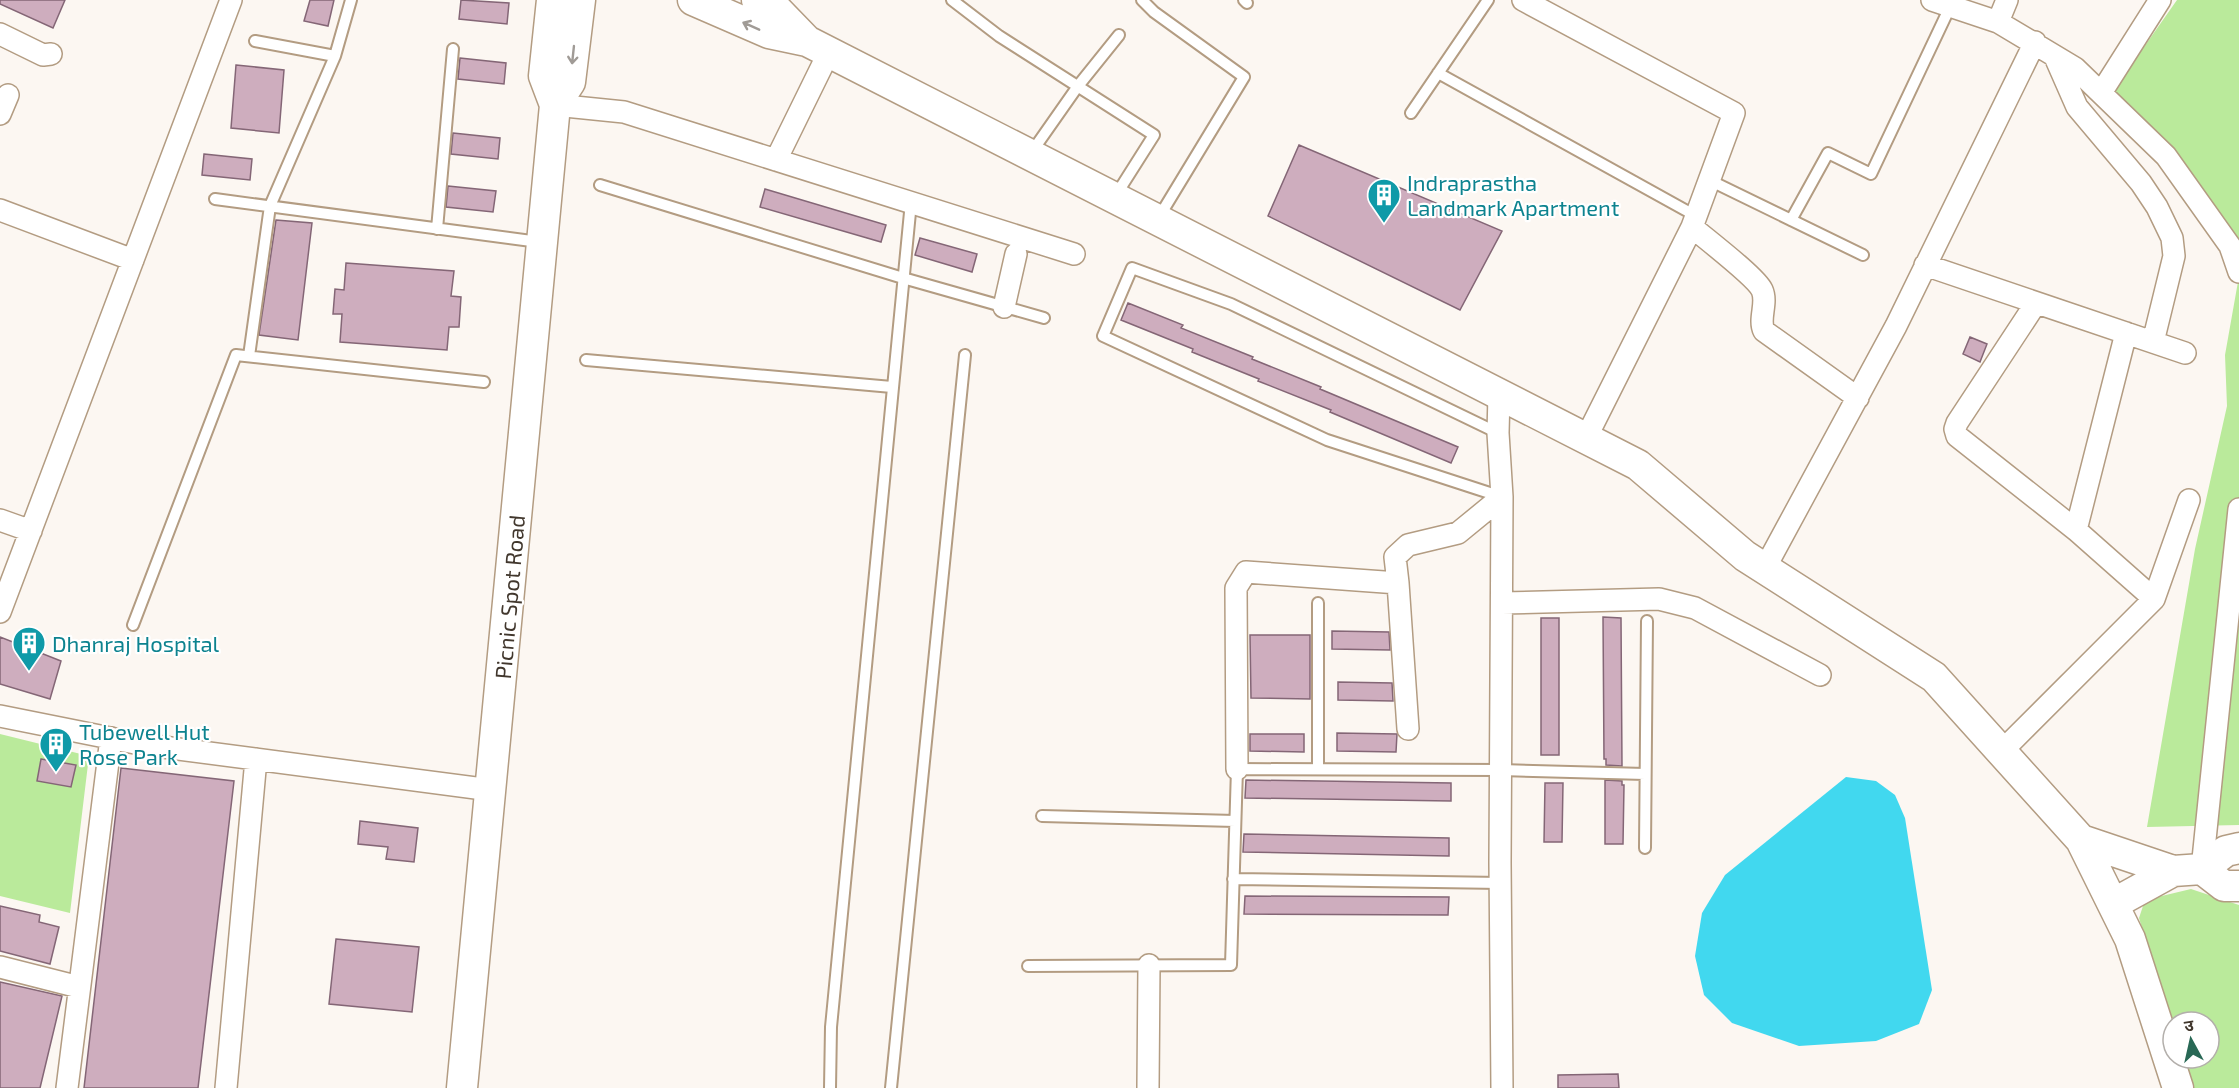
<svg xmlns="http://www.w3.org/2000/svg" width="2239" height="1088" viewBox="0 0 2239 1088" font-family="'Exo 2','Noto Sans Devanagari',sans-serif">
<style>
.green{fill:#baea9b}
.water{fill:#41d8ef}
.building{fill:#ceadbe;stroke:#846676;stroke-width:1.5}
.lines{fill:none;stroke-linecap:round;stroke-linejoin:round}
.lane-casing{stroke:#b39c82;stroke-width:14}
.street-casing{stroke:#b39c82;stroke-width:24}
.secondary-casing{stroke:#b39c82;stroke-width:33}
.lane{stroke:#fff;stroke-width:10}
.street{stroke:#fff;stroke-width:21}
.secondary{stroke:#fff;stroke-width:30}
.oneway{stroke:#a09b96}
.labels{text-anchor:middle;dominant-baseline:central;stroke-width:4.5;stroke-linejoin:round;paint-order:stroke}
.culture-label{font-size:22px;fill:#0d838f;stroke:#fff;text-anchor:start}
.street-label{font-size:22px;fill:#41372d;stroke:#fff}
</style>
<rect width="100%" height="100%" fill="#fcf7f2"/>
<path class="green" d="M 2177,0 L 2239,0 L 2239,244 L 2113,91 Z
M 2239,276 L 2239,825 L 2147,827 L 2195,549 L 2227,406 L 2225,355 Z
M 0,734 L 89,756 L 70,913 L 0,896 Z
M 2191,889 L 2239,905 L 2239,1088 L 2193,1088 L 2183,1058 L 2209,1058 L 2209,1022 L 2173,1022 L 2173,1029 L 2139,918 L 2145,900 Z"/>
<path class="water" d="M 1846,777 L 1876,781 L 1895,795 L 1905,818 L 1932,990 L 1919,1024 L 1876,1041 L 1799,1046 L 1732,1023 L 1704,995 L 1695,956 L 1702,913 L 1725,875 Z"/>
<path class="building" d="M 0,0 L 65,0 L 53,28 L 0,4 Z
M 310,0 L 334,0 L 328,26 L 304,21 Z
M 461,0 L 509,3 L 507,24 L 459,19 Z
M 460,58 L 506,63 L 504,84 L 458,79 Z
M 236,65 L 284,70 L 279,133 L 231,128 Z
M 453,133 L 500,138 L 498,159 L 451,154 Z
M 1299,145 L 1502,231 L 1460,310 L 1268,216 Z
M 204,154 L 252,159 L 250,180 L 202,175 Z
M 448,186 L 496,191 L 493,212 L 446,207 Z
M 765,189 L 886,225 L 881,242 L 760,207 Z
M 276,220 L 312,223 L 298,340 L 259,335 Z
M 920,238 L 977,254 L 972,272 L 915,255 Z
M 346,263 L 454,271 L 451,296 L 461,297 L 459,327 L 449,327 L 447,350 L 340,342 L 342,314 L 333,314 L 335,289 L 344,290 Z
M 1128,303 L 1183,325 L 1181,328 L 1253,357 L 1252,359 L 1321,387 L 1320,389 L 1458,447 L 1451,463 L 1330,412 L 1331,410 L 1258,381 L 1259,379 L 1192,352 L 1193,349 L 1121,320 Z
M 1970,337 L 1987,344 L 1980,362 L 1963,354 Z
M 1603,617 L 1621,618 L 1622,766 L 1606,765 L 1606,759 L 1604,759 Z
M 1541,618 L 1559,618 L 1559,755 L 1541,755 Z
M 1332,631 L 1389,632 L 1390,650 L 1332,649 Z
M 1250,635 L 1310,635 L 1310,699 L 1251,698 Z
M 0,637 L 61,661 L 50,699 L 0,684 Z
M 1338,682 L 1392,683 L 1393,701 L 1338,700 Z
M 1337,733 L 1397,734 L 1396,752 L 1337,751 Z
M 1250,734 L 1304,734 L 1304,752 L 1250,751 Z
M 41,759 L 76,765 L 71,787 L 37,781 Z
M 121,768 L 234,781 L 198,1088 L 84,1088 Z
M 1246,780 L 1451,783 L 1451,801 L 1245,798 Z
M 1605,780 L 1622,781 L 1622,785 L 1624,785 L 1623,844 L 1605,844 Z
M 1545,783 L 1563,783 L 1562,842 L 1544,842 Z
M 360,821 L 418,828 L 414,862 L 386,859 L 388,847 L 358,844 Z
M 1244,834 L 1449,838 L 1449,856 L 1243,852 Z
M 1245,896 L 1449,897 L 1448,915 L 1244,914 Z
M 0,906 L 40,915 L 39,922 L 59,927 L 50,964 L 0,951 Z
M 336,939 L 419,947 L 412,1012 L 329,1004 Z
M 0,982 L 62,996 L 40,1088 L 0,1088 Z
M 1618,1074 L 1619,1088 L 1558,1088 L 1558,1075 Z"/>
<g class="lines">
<g class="lane-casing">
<path id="lane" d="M 952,0 L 999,36 L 1154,135 L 1116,195
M 1142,0 L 1154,12 L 1244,77 L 1159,217
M 1244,0 L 1247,3
M 255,41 L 335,56
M 1438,73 L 1696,216
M 1411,113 L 1488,0
M 1031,153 L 1078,86 L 1119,35
M 1709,180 L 1863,255
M 600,185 L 903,278 L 1044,318
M 215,199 L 539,242
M 1791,220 L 1828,153 L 1871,174 L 1950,7
M 437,229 L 453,49
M 249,356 L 270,206 L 335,56 L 351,0
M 586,360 L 892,387
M 1498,433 L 1231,304 L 1132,268 L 1103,336 L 1327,440 L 1502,497
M 1318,603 L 1318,768
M 133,625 L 236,355 L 484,382
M 1042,816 L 1235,821
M 1645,848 L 1647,621
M 1233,879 L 1501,883
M 1028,966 L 1231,965 L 1237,769 L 1501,770 L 1645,774
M 830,1088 L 831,1027 L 911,202
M 891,1088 L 965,355"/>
</g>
<g class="street-casing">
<path id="street" d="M 1523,0 L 1734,113 L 1692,227 L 1586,438
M 1932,0 L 1998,22 L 2075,68 L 2166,156 L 2230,246 L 2239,272
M 1998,22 L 2007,0
M 0,34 L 43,55 L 51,54
M 2055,57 L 2077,107 L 2141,183 L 2157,207 L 2172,238 L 2174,256 L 2153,342
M 2101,93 L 2160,0
M 555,105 L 624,112 L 1074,254
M 0,114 L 8,95
M 776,160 L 829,52
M 0,210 L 133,260
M 1692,227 C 1706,239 1756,277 1762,290 C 1768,303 1758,319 1764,331 L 1858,398
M 1925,265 L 2185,353
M 2036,303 L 1957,423 L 1955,429 L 1957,436 L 2076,530 L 2154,599
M 1004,307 L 1016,254
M 1499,395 L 1498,433 L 1502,497 L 1500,863 L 1502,1088
M 0,520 L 31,531
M 2076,530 L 2126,333
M 1765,568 L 1896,326 L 2035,42
M 1398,583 L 1395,557 L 1408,545 L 1458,533 L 1502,497
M 1502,603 L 1659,599 L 1695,608 L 1820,675
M 0,612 L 231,0
M 0,716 L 140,744 L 491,790
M 2001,752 L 2154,599 L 2189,500
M 1237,769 L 1236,588 L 1246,572 L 1398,583 L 1408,729
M 2202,869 L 2239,509
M 0,967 L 79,987
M 67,1088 L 111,738
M 226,1088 L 256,759
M 1148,1088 L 1149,965"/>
</g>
<g class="secondary-casing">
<path id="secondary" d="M 693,0 L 769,33 L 807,41 L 1638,465 L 1745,556 L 1934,677 L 2081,840 L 2130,939 L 2178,1088
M 757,0 L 776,9 L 807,41
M 555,105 L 570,82 L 580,0
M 2081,840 L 2173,871
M 2202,869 L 2224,886 L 2239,886
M 2113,904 L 2173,871 L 2202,869 L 2226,851 L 2239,848
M 462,1088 L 555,105 L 544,76 L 552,0"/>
</g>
<use href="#lane" class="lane"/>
<use href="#street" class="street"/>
<use href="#secondary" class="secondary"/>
</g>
<defs><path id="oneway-shaft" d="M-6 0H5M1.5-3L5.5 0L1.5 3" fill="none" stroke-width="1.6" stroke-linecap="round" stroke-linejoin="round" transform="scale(1.5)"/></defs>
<g class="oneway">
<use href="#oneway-shaft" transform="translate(751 26) rotate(-156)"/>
<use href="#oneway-shaft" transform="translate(573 55) rotate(96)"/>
</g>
<defs>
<g id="building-pin" transform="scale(1.725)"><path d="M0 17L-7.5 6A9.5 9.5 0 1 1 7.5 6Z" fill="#0f9aa8" stroke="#fff"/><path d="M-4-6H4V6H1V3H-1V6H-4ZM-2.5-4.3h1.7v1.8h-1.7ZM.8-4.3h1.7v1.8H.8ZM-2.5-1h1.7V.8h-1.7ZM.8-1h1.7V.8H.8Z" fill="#fff"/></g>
</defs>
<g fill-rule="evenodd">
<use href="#building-pin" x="1384" y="195"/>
<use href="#building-pin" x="29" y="643"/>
<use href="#building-pin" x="56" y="744"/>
</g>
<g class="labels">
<g class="culture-label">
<text x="1407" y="182">Indraprastha<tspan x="1407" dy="25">Landmark Apartment</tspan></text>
<text x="52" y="643">Dhanraj Hospital</text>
<text x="79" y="731">Tubewell Hut<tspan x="79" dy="25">Rose Park</tspan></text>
</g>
<g class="street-label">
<text transform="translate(509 597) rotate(-85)">Picnic Spot Road</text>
</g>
</g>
<g transform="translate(2191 1040) rotate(352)"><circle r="28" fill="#ffffff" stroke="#b3afab" stroke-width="1.5"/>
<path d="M0-4.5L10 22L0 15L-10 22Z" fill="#286855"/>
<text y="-9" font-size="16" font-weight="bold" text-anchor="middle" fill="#41372d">उ</text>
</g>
</svg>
